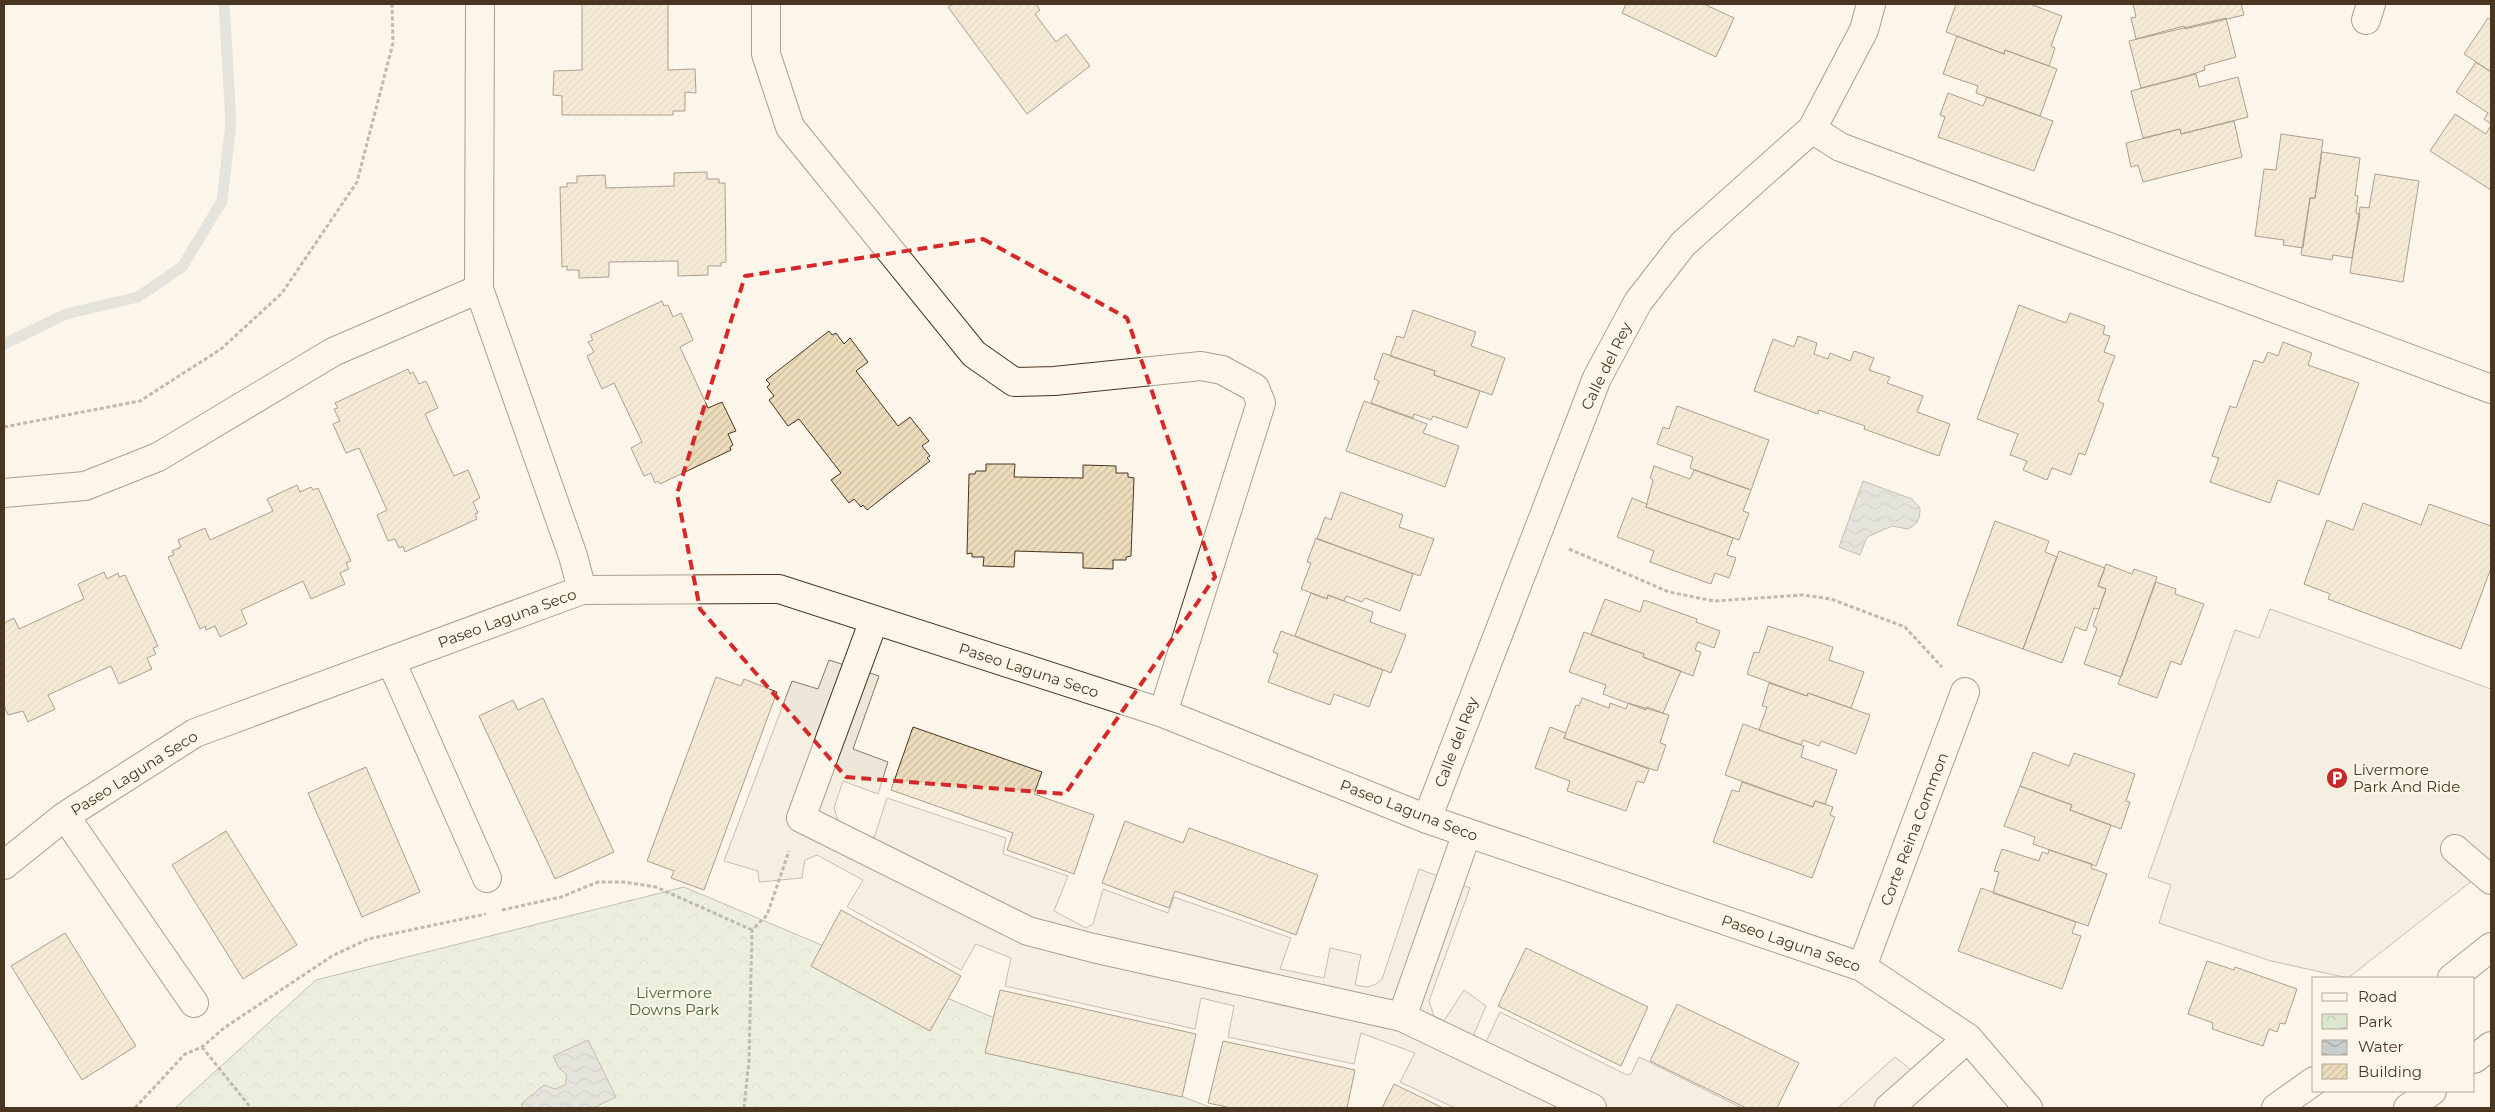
<svg xmlns="http://www.w3.org/2000/svg" width="2495" height="1112" viewBox="0 0 2495 1112" font-family="Montserrat,sans-serif">
<style>
.park{fill:url(#park-crowns);stroke:#887966}
.parking{fill:#ede7d9;stroke:#887966}
.water{fill:url(#water-waves);stroke:#887966}
.lines{fill:none;stroke-linecap:round;stroke-linejoin:round}
.stream{stroke:#c9cecd;stroke-width:11}
.building{fill:url(#building-hatch);stroke:#4a3520}
.minor-casing{stroke:#4a3520;stroke-width:30}
.major-casing{stroke:#4a3520;stroke-width:30}
.path{stroke:#7f6f5c;stroke-width:3;stroke-dasharray:4 2.5;stroke-linecap:butt}
.minor{stroke:#fbf6e9;stroke-width:28}
.major{stroke:#fbf6e9;stroke-width:28}
.marked{fill:none;stroke:#d62828;stroke-width:4;stroke-dasharray:10 6;stroke-linejoin:round}
.labels{text-anchor:middle;dominant-baseline:central;stroke-width:4;stroke-linejoin:round;paint-order:stroke}
.street-label{font-size:15px;fill:#4a3520;stroke:#fbf6e9}
.poi-label{font-size:15px;fill:#4a3520;stroke:#fbf6e9;text-anchor:start}
.park-label{font-size:15px;fill:#436837;stroke:#fbf6e9}
</style>
<defs>
<pattern id="park-crowns" width="20" height="18" patternUnits="userSpaceOnUse" patternTransform="scale(1.25)"><rect width="20" height="18" fill="#dce7d0"/><path d="M2 6a3 3 0 1 1 6 0M12 15a3 3 0 1 1 6 0" fill="none" stroke="#bec7b2"/></pattern>
<pattern id="water-waves" width="16" height="10" patternUnits="userSpaceOnUse" patternTransform="scale(1.25)"><rect width="16" height="10" fill="#c9cecd"/><path d="M0 5q4-4 8 0t8 0" fill="none" stroke="#a5a8a6"/></pattern>
<pattern id="building-hatch" width="6" height="6" patternUnits="userSpaceOnUse" patternTransform="scale(1.25)"><rect width="6" height="6" fill="#ecdcbc"/><path d="M-1 1l2-2M0 6l6-6M5 7l2-2" fill="none" stroke="#ccbda1"/></pattern>
</defs>
<rect width="100%" height="100%" fill="#fbf6e9"/>
<path class="park" d="M 684,887 L 1165,1090 L 1212,1108 L 175,1108 L 316,980 Z"/>
<path class="parking" d="M 2270,609 L 2491,689 L 2491,866 L 2348,978 L 2271,961 L 2159,923 L 2171,885 L 2148,877 L 2235,630 L 2259,638 Z
M 829,660 L 879,676 L 853,749 L 888,762 L 878,794 L 843,781 L 834,808 L 839,823 L 874,838 L 887,798 L 1006,838 L 1003,854 L 1068,876 L 1054,911 L 1086,928 L 1093,924 L 1103,889 L 1168,913 L 1174,897 L 1291,938 L 1280,969 L 1324,978 L 1330,948 L 1361,955 L 1355,985 L 1367,987 L 1376,984 L 1382,979 L 1419,869 L 1470,888 L 1429,1001 L 1434,1016 L 1444,1021 L 1464,990 L 1486,1006 L 1474,1034 L 1479,1040 L 1486,1042 L 1500,1012 L 1627,1075 L 1631,1074 L 1639,1057 L 1742,1108 L 1455,1108 L 1400,1082 L 1415,1053 L 1361,1033 L 1354,1064 L 1228,1037 L 1234,1006 L 1201,998 L 1195,1029 L 1005,986 L 1011,958 L 976,944 L 961,970 L 847,907 L 863,880 L 817,855 L 805,860 L 802,878 L 759,882 L 758,871 L 724,861 L 792,681 L 818,689 Z
M 1895,1057 L 1932,1087 L 1907,1108 L 1838,1108 Z"/>
<path class="water" d="M 1863,481 L 1912,499 L 1920,508 C 1920,519 1918,524 1908,529 L 1892,526 L 1867,537 L 1860,555 L 1839,547 Z
M 588,1040 L 616,1097 L 593,1108 L 523,1108 L 521,1104 L 544,1085 L 555,1089 L 565,1085 L 567,1075 L 559,1068 L 553,1056 Z"/>
<g class="lines">
<path class="stream" d="M 4,344 L 66,314 L 138,297 L 182,267 L 222,201 L 231,122 L 224,4"/>
</g>
<path class="building" d="M 582,4 L 668,4 L 668,70 L 695,69 L 696,93 L 685,92 L 685,111 L 673,111 L 673,115 L 562,115 L 562,96 L 553,95 L 554,71 L 582,70 Z
M 953,4 L 1036,4 L 1040,10 L 1035,14 L 1056,42 L 1066,34 L 1090,66 L 1027,114 L 948,7 Z
M 1626,4 L 1704,4 L 1734,18 L 1716,57 L 1622,13 Z
M 1956,4 L 2030,4 L 2062,16 L 2051,46 L 2055,48 L 2049,66 L 2005,50 L 2004,54 L 1946,32 Z
M 2133,4 L 2241,4 L 2244,15 L 2185,29 L 2184,26 L 2136,39 L 2131,18 L 2136,17 Z
M 2226,18 L 2236,57 L 2204,66 L 2205,70 L 2187,76 L 2141,88 L 2129,41 Z
M 2488,18 L 2491,20 L 2491,72 L 2464,54 Z
M 1957,36 L 2004,54 L 2005,50 L 2057,69 L 2040,116 L 1976,93 L 1978,86 L 1943,74 Z
M 2476,62 L 2491,72 L 2491,124 L 2484,119 L 2488,113 L 2456,92 Z
M 2196,74 L 2199,87 L 2238,77 L 2248,117 L 2181,134 L 2180,129 L 2143,138 L 2131,91 Z
M 1948,93 L 1983,106 L 1987,97 L 2053,121 L 2034,171 L 1938,137 L 1945,117 L 1940,115 Z
M 2455,114 L 2486,134 L 2491,125 L 2491,190 L 2430,151 Z
M 2234,121 L 2242,157 L 2143,182 L 2138,165 L 2131,167 L 2126,143 L 2180,129 L 2181,134 Z
M 2281,134 L 2323,140 L 2315,198 L 2310,198 L 2303,248 L 2283,245 L 2284,240 L 2255,236 L 2264,169 L 2276,170 Z
M 2322,152 L 2360,158 L 2355,195 L 2358,196 L 2356,213 L 2360,214 L 2352,258 L 2333,255 L 2332,260 L 2301,255 L 2310,198 L 2315,198 Z
M 707,172 L 707,179 L 719,179 L 719,183 L 725,183 L 726,262 L 721,263 L 721,266 L 708,266 L 708,275 L 678,276 L 678,261 L 609,262 L 609,277 L 579,278 L 579,270 L 567,270 L 567,266 L 562,267 L 560,187 L 567,187 L 567,183 L 577,183 L 577,176 L 605,175 L 606,188 L 674,186 L 674,173 Z
M 2375,174 L 2419,181 L 2403,282 L 2350,273 L 2360,207 L 2369,208 Z
M 662,301 L 664,306 L 668,305 L 673,317 L 681,313 L 693,340 L 680,347 L 708,408 L 722,402 L 736,431 L 728,434 L 733,445 L 730,447 L 731,450 L 660,484 L 658,481 L 655,483 L 651,473 L 644,476 L 631,448 L 642,442 L 614,383 L 602,389 L 587,356 L 594,352 L 588,342 L 593,340 L 590,335 Z
M 2019,305 L 2066,323 L 2070,313 L 2105,326 L 2103,334 L 2110,336 L 2104,352 L 2115,356 L 2098,401 L 2104,404 L 2085,455 L 2079,453 L 2071,475 L 2052,468 L 2047,480 L 2023,470 L 2027,461 L 2010,455 L 2018,434 L 1977,419 Z
M 1413,310 L 1476,332 L 1471,346 L 1505,358 L 1492,395 L 1434,375 L 1435,371 L 1390,356 L 1397,336 L 1404,338 Z
M 829,331 L 832,335 L 836,333 L 844,344 L 850,338 L 868,362 L 856,371 L 898,426 L 910,417 L 929,441 L 922,446 L 930,456 L 927,458 L 930,461 L 867,510 L 863,505 L 861,507 L 854,499 L 849,503 L 831,480 L 841,473 L 799,419 L 788,426 L 769,400 L 774,396 L 767,387 L 770,384 L 766,380 Z
M 1798,336 L 1817,343 L 1814,354 L 1828,359 L 1830,353 L 1850,361 L 1854,351 L 1874,358 L 1869,370 L 1890,377 L 1887,383 L 1923,396 L 1917,412 L 1950,424 L 1939,456 L 1864,429 L 1865,426 L 1819,410 L 1818,414 L 1754,391 L 1773,339 L 1794,347 Z
M 2283,342 L 2312,353 L 2308,365 L 2359,383 L 2319,495 L 2278,480 L 2270,503 L 2210,482 L 2219,458 L 2212,456 L 2230,406 L 2236,408 L 2254,360 L 2263,363 L 2268,352 L 2278,356 Z
M 1383,353 L 1435,371 L 1434,375 L 1480,391 L 1467,428 L 1433,416 L 1431,420 L 1414,414 L 1413,418 L 1371,403 L 1379,381 L 1374,379 Z
M 408,369 L 410,374 L 413,372 L 419,384 L 426,381 L 438,408 L 425,414 L 454,476 L 468,470 L 480,498 L 473,502 L 478,513 L 475,514 L 477,519 L 405,552 L 403,546 L 399,548 L 395,539 L 388,541 L 377,515 L 387,510 L 359,448 L 346,453 L 333,424 L 340,421 L 334,409 L 338,408 L 335,403 Z
M 1364,401 L 1427,424 L 1423,433 L 1459,446 L 1445,487 L 1346,451 Z
M 1677,406 L 1769,440 L 1751,490 L 1690,468 L 1693,457 L 1657,444 L 1663,427 L 1669,429 Z
M 986,464 L 1015,464 L 1014,477 L 1083,478 L 1083,465 L 1116,466 L 1116,473 L 1128,473 L 1128,477 L 1134,478 L 1131,556 L 1126,557 L 1126,560 L 1113,560 L 1113,569 L 1083,568 L 1083,553 L 1015,551 L 1014,567 L 983,566 L 984,557 L 972,557 L 972,553 L 967,554 L 969,474 L 975,474 L 976,471 L 986,471 Z
M 1654,466 L 1690,479 L 1694,470 L 1751,490 L 1743,511 L 1749,513 L 1739,540 L 1646,507 L 1653,480 L 1650,478 Z
M 297,485 L 300,492 L 311,487 L 313,490 L 318,488 L 351,561 L 346,563 L 349,569 L 340,573 L 345,584 L 311,599 L 303,581 L 241,610 L 247,624 L 220,637 L 215,626 L 206,630 L 205,626 L 200,629 L 168,557 L 174,555 L 172,551 L 181,547 L 178,540 L 205,528 L 210,540 L 273,511 L 267,499 Z
M 1341,492 L 1403,515 L 1399,527 L 1434,539 L 1420,576 L 1317,539 L 1325,517 L 1331,520 Z
M 1632,498 L 1647,504 L 1646,507 L 1733,538 L 1727,555 L 1736,558 L 1729,578 L 1715,573 L 1711,584 L 1650,562 L 1654,551 L 1617,537 Z
M 2363,503 L 2421,525 L 2429,504 L 2491,526 L 2491,568 L 2461,649 L 2328,599 L 2330,594 L 2304,584 L 2327,520 L 2353,530 Z
M 1995,521 L 2049,541 L 2045,552 L 2057,557 L 2023,649 L 1957,625 Z
M 1316,538 L 1413,574 L 1400,611 L 1365,598 L 1362,602 L 1346,596 L 1344,601 L 1328,595 L 1327,599 L 1301,589 L 1311,563 L 1307,562 Z
M 2059,551 L 2105,568 L 2098,586 L 2106,589 L 2099,609 L 2094,608 L 2086,631 L 2075,627 L 2062,663 L 2023,649 Z
M 2106,564 L 2132,574 L 2134,569 L 2157,577 L 2121,677 L 2084,664 L 2097,628 L 2093,626 L 2106,589 L 2098,586 Z
M 104,572 L 107,579 L 118,573 L 119,577 L 125,575 L 158,646 L 153,648 L 156,654 L 147,658 L 152,669 L 119,684 L 111,666 L 48,695 L 55,709 L 28,722 L 23,711 L 8,715 L 4,705 L 4,623 L 14,618 L 19,629 L 84,599 L 78,584 Z
M 2156,582 L 2176,589 L 2175,594 L 2204,604 L 2181,665 L 2171,661 L 2157,698 L 2118,684 Z
M 1311,593 L 1327,599 L 1328,595 L 1373,612 L 1370,622 L 1406,635 L 1391,673 L 1295,636 Z
M 1605,599 L 1640,612 L 1644,600 L 1697,619 L 1696,622 L 1720,631 L 1714,648 L 1698,642 L 1695,650 L 1701,652 L 1693,676 L 1643,657 L 1644,654 L 1591,635 Z
M 1768,626 L 1833,647 L 1829,660 L 1864,672 L 1851,708 L 1808,693 L 1807,696 L 1747,674 L 1754,652 L 1759,653 Z
M 1281,631 L 1383,670 L 1369,707 L 1334,694 L 1330,705 L 1268,682 L 1278,654 L 1273,652 Z
M 1584,632 L 1644,654 L 1643,657 L 1681,671 L 1663,713 L 1647,707 L 1646,710 L 1603,694 L 1606,685 L 1569,672 Z
M 716,677 L 741,686 L 744,679 L 777,692 L 704,890 L 671,878 L 674,871 L 647,861 Z
M 1769,683 L 1807,696 L 1808,693 L 1870,715 L 1856,754 L 1821,741 L 1819,746 L 1803,740 L 1801,745 L 1759,730 L 1767,707 L 1762,706 Z
M 543,698 L 614,852 L 555,879 L 479,716 L 513,700 L 518,710 Z
M 1582,698 L 1609,708 L 1610,703 L 1626,709 L 1628,703 L 1669,715 L 1660,743 L 1666,745 L 1657,771 L 1564,738 L 1576,705 L 1579,706 Z
M 1743,724 L 1804,746 L 1801,757 L 1837,770 L 1825,804 L 1815,801 L 1813,807 L 1725,775 Z
M 913,727 L 1042,772 L 1034,794 L 1094,815 L 1074,874 L 1007,850 L 1013,833 L 891,790 Z
M 1550,727 L 1566,733 L 1564,738 L 1649,769 L 1644,783 L 1637,781 L 1626,811 L 1567,791 L 1570,781 L 1535,768 Z
M 2033,752 L 2069,766 L 2074,753 L 2135,774 L 2126,801 L 2130,802 L 2121,829 L 2070,810 L 2072,805 L 2020,786 Z
M 366,767 L 420,892 L 362,917 L 308,793 Z
M 1742,782 L 1813,807 L 1815,801 L 1833,807 L 1830,815 L 1835,817 L 1812,878 L 1713,842 L 1732,790 L 1739,792 Z
M 2020,786 L 2072,805 L 2070,810 L 2111,825 L 2096,866 L 2033,844 L 2035,837 L 2004,826 Z
M 1125,821 L 1183,843 L 1189,828 L 1318,875 L 1296,935 L 1175,891 L 1169,908 L 1102,883 Z
M 226,831 L 297,945 L 243,979 L 172,865 Z
M 2002,849 L 2039,861 L 2042,852 L 2048,854 L 2049,850 L 2092,864 L 2091,868 L 2107,874 L 2088,926 L 1993,893 L 1999,872 L 1994,871 Z
M 1981,888 L 2076,922 L 2072,933 L 2081,936 L 2062,989 L 1958,951 Z
M 841,910 L 961,976 L 930,1031 L 811,966 Z
M 65,933 L 136,1046 L 82,1080 L 11,966 Z
M 1526,948 L 1648,1007 L 1621,1066 L 1498,1006 Z
M 2207,961 L 2234,970 L 2235,967 L 2297,989 L 2285,1024 L 2280,1023 L 2277,1032 L 2269,1029 L 2263,1046 L 2212,1029 L 2213,1023 L 2188,1014 Z
M 1000,990 L 1196,1034 L 1182,1097 L 985,1053 Z
M 1677,1004 L 1799,1063 L 1777,1108 L 1746,1108 L 1650,1061 Z
M 1223,1041 L 1355,1070 L 1347,1108 L 1231,1108 L 1208,1103 Z
M 1394,1084 L 1443,1108 L 1382,1108 Z"/>
<g class="lines">
<g class="minor-casing">
<path id="minor" d="M 480,4 L 479,289 L 573,556 L 582,590
M 766,4 L 766,54 L 790,127 L 974,354 L 1014,382 L 1054,381 L 1201,366 L 1222,370 L 1255,388 L 1261,403 L 1163,713
M 2366,20 L 2371,4
M 1812,129 L 1840,147 L 2491,389
M 4,493 L 85,486 L 158,457 L 333,352 L 479,289
M 874,620 L 801,818 L 1028,931 L 1093,948 L 1402,1017 L 1592,1108
M 391,661 L 487,878
M 65,816 L 194,1003
M 1427,819 L 1597,378 L 1638,302 L 1683,244 L 1812,129 L 1864,30 L 1871,4
M 2455,849 L 2491,880
M 4,865 L 65,816 L 195,733 L 582,590 L 779,589 L 1163,713 L 1427,819 L 1862,967 L 1968,1038 L 2028,1108
M 1862,967 L 1965,692
M 1402,1017 L 1467,833
M 1889,1108 L 1968,1038"/>
</g>
<g class="major-casing">
<path id="major" d="M 2452,978 L 2491,947
M 2474,1059 L 2491,1046
M 2276,1108 L 2314,1081
M 2408,1108 L 2432,1091"/>
</g>
<path class="path" d="M 4,427 L 140,401 L 221,349 L 282,293 L 357,182 L 393,43 L 392,4
M 1569,549 L 1669,592 L 1714,601 L 1803,595 L 1831,599 L 1905,627 L 1942,667
M 502,910 L 561,897 L 598,882 L 624,882 L 656,887 L 752,930
M 202,1047 L 251,1108
M 135,1108 L 185,1054 L 202,1047 L 224,1028 L 332,956 L 368,939 L 486,914
M 744,1108 L 749,1060 L 752,930 L 767,915 L 789,851"/>
<use href="#minor" class="minor"/>
<use href="#major" class="major"/>
</g>
<path d="M0 0H2495V1112H0ZM 983,239 L 1127,318 L 1215,577 L 1065,794 L 846,777 L 700,609 L 677,494 L 745,276 Z" fill="#fbf6e9" fill-opacity=".55" fill-rule="evenodd"/>
<path class="marked" d="M 983,239 L 1127,318 L 1215,577 L 1065,794 L 846,777 L 700,609 L 677,494 L 745,276 Z"/>
<defs>
<g id="parking-disc" transform="scale(1.125)"><circle r="9.5" fill="#c62828" stroke="#fbf6e9"/><path d="M-3.5-5.5H1a3.5 3.5 0 0 1 0 7H-1V5.5H-3.5ZM-1-3.4V-.6H.8a1.4 1.4 0 0 0 0-2.8Z" fill="#fff"/></g>
</defs>
<g fill-rule="evenodd">
<use href="#parking-disc" x="2337" y="778"/>
</g>
<g class="labels">
<g class="street-label">
<text transform="translate(1606 366) rotate(-64)">Calle del Rey</text>
<text transform="translate(507 618) rotate(-20)">Paseo Laguna Seco</text>
<text transform="translate(1029 670) rotate(18)">Paseo Laguna Seco</text>
<text transform="translate(1456 742) rotate(-69)">Calle del Rey</text>
<text transform="translate(134 773) rotate(-32)">Paseo Laguna Seco</text>
<text transform="translate(1409 810) rotate(21)">Paseo Laguna Seco</text>
<text transform="translate(1914 829) rotate(-69)">Corte Reina Common</text>
<text transform="translate(1791 943) rotate(19)">Paseo Laguna Seco</text>
</g>
<g class="poi-label">
<text x="2353" y="769">Livermore<tspan x="2353" dy="17">Park And Ride</tspan></text>
</g>
<g class="park-label">
<text x="674" y="992">Livermore<tspan x="674" dy="17">Downs Park</tspan></text>
</g>
</g>
<rect width="2495" height="1112" fill="none" stroke="#4a3520" stroke-width="10"/>
<rect x="2312" y="977" width="162" height="115" fill="#fbf6e9" stroke="#b4a999"/>
<rect x="2322" y="993" width="25" height="8" fill="#fbf6e9" stroke="#b4a999"/>
<text x="2358" y="1002" font-size="15" fill="#4a3520">Road</text>
<rect x="2322" y="1014" width="25" height="15" fill="url(#park-crowns)" stroke="#b4a999"/>
<text x="2358" y="1027" font-size="15" fill="#4a3520">Park</text>
<rect x="2322" y="1040" width="25" height="15" fill="url(#water-waves)" stroke="#b4a999"/>
<text x="2358" y="1052" font-size="15" fill="#4a3520">Water</text>
<rect x="2322" y="1064" width="25" height="15" fill="url(#building-hatch)" stroke="#b4a999"/>
<text x="2358" y="1077" font-size="15" fill="#4a3520">Building</text>
</svg>
